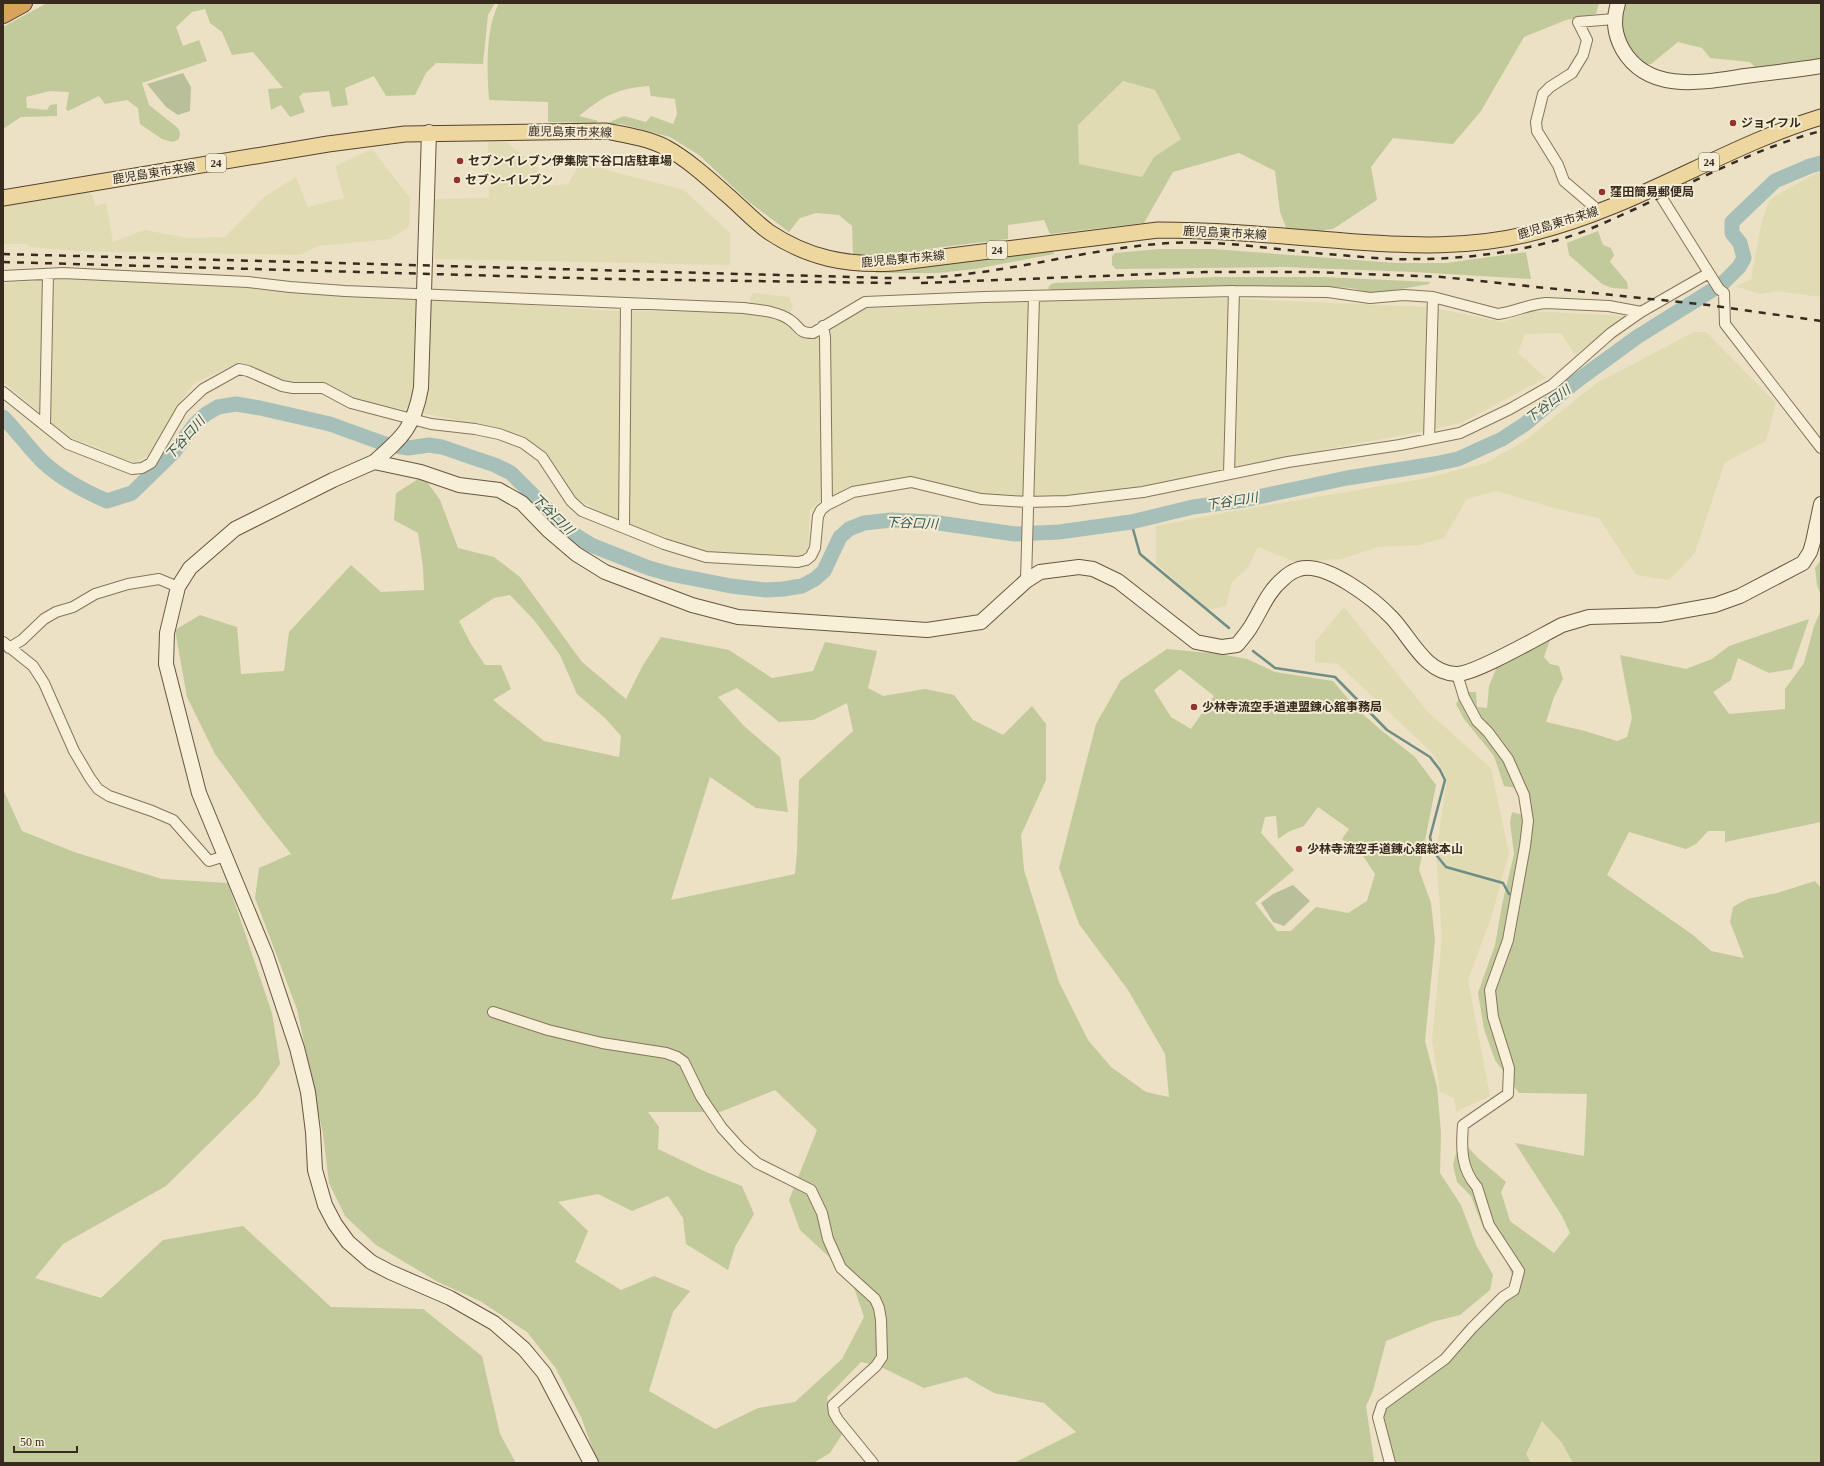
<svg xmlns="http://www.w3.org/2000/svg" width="1824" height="1466" viewBox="0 0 1824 1466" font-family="'Times New Roman','Noto Sans JP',serif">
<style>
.farmland{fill:#e1dbb3}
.green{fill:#c2c99a;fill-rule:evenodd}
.cemetery{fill:#b9bf98}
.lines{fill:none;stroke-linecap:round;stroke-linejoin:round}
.stream{stroke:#6e8d86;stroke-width:2.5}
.river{stroke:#a7bfb9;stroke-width:15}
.street-casing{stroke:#86745c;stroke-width:12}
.secondary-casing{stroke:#68553f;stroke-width:16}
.primary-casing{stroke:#544230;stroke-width:17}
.highway-casing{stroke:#544230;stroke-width:20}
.street{stroke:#f7efd8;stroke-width:10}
.secondary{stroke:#f7efd8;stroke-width:14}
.primary{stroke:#edd79f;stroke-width:15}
.highway{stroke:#d6a45b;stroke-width:18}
.rail{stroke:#372b1f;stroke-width:2.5;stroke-dasharray:7 7;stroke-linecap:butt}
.poi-dot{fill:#92322f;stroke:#f4ecd4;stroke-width:1.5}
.labels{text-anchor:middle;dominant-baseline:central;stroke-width:4;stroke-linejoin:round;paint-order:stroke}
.shield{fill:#f4ecd4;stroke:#706555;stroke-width:1}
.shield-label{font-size:11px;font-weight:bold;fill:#372b1f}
.poi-label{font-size:12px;font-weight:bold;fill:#372b1f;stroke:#f4ecd4;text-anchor:start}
.street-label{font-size:12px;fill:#372b1f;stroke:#f4ecd4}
.water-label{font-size:13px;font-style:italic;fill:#2f5654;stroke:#f4ecd4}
</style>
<rect width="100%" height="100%" fill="#ece1c5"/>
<path class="farmland" d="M 1123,81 L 1155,90 L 1181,139 L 1154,157 L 1142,177 L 1079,164 L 1078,125 Z
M 488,141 L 506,142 L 537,167 L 543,186 L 568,184 L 580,163 L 684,190 L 730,233 L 730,265 L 435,259 L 434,202 L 436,199 L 489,198 Z
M 372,149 L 410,198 L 409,227 L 390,239 L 317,246 L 301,255 L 76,251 L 29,247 L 27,244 L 3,244 L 3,206 L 88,191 L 92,195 L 96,206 L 106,203 L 113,242 L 144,230 L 189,238 L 225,237 L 264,197 L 296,177 L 308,207 L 344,198 L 335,166 Z
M 1821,172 L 1821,297 L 1776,291 L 1760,294 L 1735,286 L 1751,280 L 1762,220 L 1770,199 L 1816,173 Z
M 62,279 L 242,286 L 615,311 L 746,312 L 752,293 L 789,297 L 793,306 L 787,324 L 799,337 L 818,336 L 865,308 L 1042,301 L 1217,298 L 1430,307 L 1502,322 L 1533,311 L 1627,316 L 1575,355 L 1561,333 L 1525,334 L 1518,353 L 1546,378 L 1461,423 L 1421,432 L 1332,448 L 1134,489 L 1038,498 L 982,495 L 907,477 L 851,488 L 819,502 L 810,510 L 808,550 L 804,555 L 797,557 L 702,551 L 617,521 L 574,497 L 545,453 L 524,440 L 478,424 L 355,400 L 281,381 L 239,362 L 193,384 L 180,402 L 148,456 L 136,462 L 118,458 L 97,447 L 75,440 L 60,430 L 3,382 L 3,283 Z
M 1694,332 L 1706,332 L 1776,403 L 1766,441 L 1725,462 L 1695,553 L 1669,580 L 1636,575 L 1599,518 L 1561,510 L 1496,491 L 1467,499 L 1444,538 L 1420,545 L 1378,547 L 1341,559 L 1295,562 L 1258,547 L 1248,568 L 1232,582 L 1226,606 L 1208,610 L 1156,563 L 1156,526 L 1217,514 L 1422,479 L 1486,463 L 1526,440 L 1595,384 Z
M 1344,607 L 1427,711 L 1491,768 L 1509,853 L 1492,915 L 1468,980 L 1490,1096 L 1456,1112 L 1454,1098 L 1440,1092 L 1432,1040 L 1442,938 L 1436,854 L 1447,778 L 1433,754 L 1338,664 L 1315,662 L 1315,642 Z
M 1542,1420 L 1562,1443 L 1573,1463 L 1531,1463 L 1526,1454 Z"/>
<path class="green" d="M 47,3 L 495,3 L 488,15 L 483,64 L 436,63 L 426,73 L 415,95 L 386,96 L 374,76 L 345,88 L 348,105 L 332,107 L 329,91 L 303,93 L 299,97 L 305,112 L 290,117 L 281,105 L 271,110 L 268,89 L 283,88 L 253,52 L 232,55 L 222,32 L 210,23 L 205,9 L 192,12 L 176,27 L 183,46 L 199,40 L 207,61 L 142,83 L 149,105 L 178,128 L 180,133 L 179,139 L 173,142 L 162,139 L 140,124 L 138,108 L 127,100 L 105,104 L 99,96 L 68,111 L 66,109 L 69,92 L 50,91 L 26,97 L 27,108 L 47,110 L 50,105 L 57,104 L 57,116 L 21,117 L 3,129 L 3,27 Z
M 499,3 L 1599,3 L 1596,14 L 1566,20 L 1524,37 L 1481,111 L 1453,144 L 1393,138 L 1371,167 L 1377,200 L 1333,229 L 1289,235 L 1280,212 L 1275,171 L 1239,153 L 1173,172 L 1144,223 L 1050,234 L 1044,220 L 1008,225 L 1008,239 C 983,242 959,245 935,248 C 908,252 879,262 853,254 L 852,226 L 839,215 L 816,213 L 800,218 L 789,232 L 749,202 L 699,155 L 670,137 L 621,124 L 605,124 L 624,116 L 646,122 L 651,116 L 673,124 L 677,114 L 675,99 L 651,96 L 649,86 C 616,89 605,95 579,116 L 599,121 L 594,123 L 548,122 L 548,102 L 489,100 C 487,70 485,30 499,3 ZM 1123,81 L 1155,90 L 1181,139 L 1154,157 L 1142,177 L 1079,164 L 1078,125 Z
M 1623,3 L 1821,3 L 1821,62 L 1760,72 L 1750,62 L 1710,58 L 1702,48 L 1678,42 L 1651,64 L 1645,65 C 1624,48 1617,30 1623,3 Z
M 1598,231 L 1603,245 L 1611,248 L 1614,255 L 1610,262 L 1627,282 L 1628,289 L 1612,288 L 1602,284 L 1569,255 L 1567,243 Z
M 1160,249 L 1213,249 L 1395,263 L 1446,263 L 1526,252 L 1531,279 L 1414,272 L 1283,267 L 1116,269 L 1112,265 L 1112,256 L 1115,253 Z
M 1053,250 L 1054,254 L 975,269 L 937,273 L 875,273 L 877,270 Z
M 1218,277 L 1322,277 L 1430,282 L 1429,284 L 1374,294 L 1351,288 L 1310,286 L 1053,291 L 1048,288 L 1050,285 L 1054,283 Z
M 423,476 L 440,500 L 458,548 L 494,557 L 520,577 L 582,662 L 626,699 L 642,667 L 661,637 L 729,650 L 772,678 L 813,671 L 825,642 L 877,651 L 868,688 L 883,696 L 925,689 L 954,695 L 973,720 L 1003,735 L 1032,706 L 1046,724 L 1046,780 L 1021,835 L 1024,870 L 1059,982 L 1088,1040 L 1111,1067 L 1146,1092 L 1169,1097 L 1165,1054 L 1128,990 L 1079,924 L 1059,868 L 1096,724 L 1121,680 L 1167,649 L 1220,654 L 1247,659 L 1275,672 L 1333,681 L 1356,708 L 1382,731 L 1415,757 L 1436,785 L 1419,870 L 1431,903 L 1435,940 L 1425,1041 L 1437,1087 L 1441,1132 L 1440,1173 L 1461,1205 L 1476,1245 L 1493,1275 L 1490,1290 L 1460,1315 L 1432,1322 L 1386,1341 L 1373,1391 L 1366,1406 L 1374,1460 L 1373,1463 L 1014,1463 L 1076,1432 L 1044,1403 L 994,1393 L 966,1377 L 924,1388 L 879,1366 L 861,1362 L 827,1397 L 829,1411 L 846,1428 L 830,1453 L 813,1463 L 598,1463 L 581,1417 L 555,1367 L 527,1332 L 480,1301 L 438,1282 L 376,1245 L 345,1216 L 329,1183 L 323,1134 L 297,1009 L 255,898 L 259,868 L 291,854 L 263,819 L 215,754 L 187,697 L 175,630 L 200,615 L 237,627 L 241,674 L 284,671 L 289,632 L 351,565 L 381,592 L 424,590 L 423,567 L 418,533 L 394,520 L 396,493 ZM 510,595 L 534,620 L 560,655 L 577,694 L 605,718 L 621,736 L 619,757 L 544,741 L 493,700 L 511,689 L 501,665 L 485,665 L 471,644 L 459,621 L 494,598 ZM 1180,669 L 1214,696 L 1191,729 L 1171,717 L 1154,690 ZM 737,688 L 779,722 L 813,720 L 847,703 L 853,731 L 799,780 L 797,852 L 795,874 L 671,900 L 710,777 L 756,808 L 788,812 L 780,757 L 744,726 L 718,697 ZM 1318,807 L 1349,829 L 1342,839 L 1361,853 L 1375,874 L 1367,901 L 1348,913 L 1316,907 L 1291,931 L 1277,931 L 1255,903 L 1294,870 L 1261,833 L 1265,817 L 1276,816 L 1278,839 L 1290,831 L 1304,826 ZM 775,1090 L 817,1130 L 789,1200 L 800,1230 L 850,1276 L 864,1317 L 842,1359 L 795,1402 L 758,1408 L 715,1429 L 649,1391 L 673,1312 L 690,1291 L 654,1276 L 621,1290 L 575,1262 L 588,1231 L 558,1202 L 598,1194 L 632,1211 L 668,1196 L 683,1218 L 686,1244 L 728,1270 L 735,1247 L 754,1214 L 742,1186 L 706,1172 L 658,1149 L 659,1127 L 648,1112 L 720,1112 Z
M 1821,560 L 1821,596 L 1817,585 L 1815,568 Z
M 1821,610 L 1821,822 L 1725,842 L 1725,831 L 1708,831 L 1696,844 L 1686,849 L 1629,832 L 1607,875 L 1693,935 L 1711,951 L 1744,958 L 1730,922 L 1733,907 L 1747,899 L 1777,893 L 1815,881 L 1821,888 L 1821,1463 L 1573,1463 L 1562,1443 L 1542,1421 L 1526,1454 L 1531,1463 L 1387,1463 L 1381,1416 L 1393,1399 L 1424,1373 L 1488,1305 L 1505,1300 L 1511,1288 L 1513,1277 L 1507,1263 L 1484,1230 L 1471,1196 L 1457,1182 L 1453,1165 L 1456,1153 L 1467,1146 L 1478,1158 L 1506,1182 L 1501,1192 L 1510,1221 L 1554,1253 L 1570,1233 L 1562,1216 L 1515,1143 L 1584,1156 L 1587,1094 L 1519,1093 L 1495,1060 L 1484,1029 L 1478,993 L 1495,945 L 1502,905 L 1514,854 L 1510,822 L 1512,812 L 1531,817 L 1531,805 L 1528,790 L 1504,786 L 1494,756 L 1464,719 L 1456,704 L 1463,692 L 1476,692 L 1477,707 L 1487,708 L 1489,686 L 1498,664 L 1550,640 L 1544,657 L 1550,664 L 1559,666 L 1563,679 L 1554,697 L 1546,722 L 1585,731 L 1617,741 L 1627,737 L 1632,718 L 1620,655 L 1686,669 L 1712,659 L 1729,646 L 1809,619 L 1792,669 L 1769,673 L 1738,658 L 1731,680 L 1713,692 L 1729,714 L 1785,709 L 1785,689 L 1804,663 L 1814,626 Z
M 3,789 L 22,831 L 74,852 L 162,879 L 228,883 L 272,1013 L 280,1064 L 257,1096 L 166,1186 L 63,1244 L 35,1278 L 101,1298 L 163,1240 L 243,1226 L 331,1307 L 423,1309 L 482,1356 L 500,1434 L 516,1463 L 3,1463 Z"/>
<path class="cemetery" d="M 183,73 L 191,87 L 190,111 L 178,115 L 166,107 L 147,84 Z
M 1293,885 L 1310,901 L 1284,926 L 1273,922 L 1261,903 L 1273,894 Z"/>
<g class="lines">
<path class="stream" d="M 1131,522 L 1140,554 L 1229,628
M 1253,651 L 1275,668 L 1335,677 L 1387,730 L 1430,757 L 1440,770 L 1445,780 L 1430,837 L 1433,851 L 1446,867 L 1503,883 L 1509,894"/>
<path class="river" d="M 3,417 C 17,431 28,447 42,461 C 61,479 84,491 107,501 L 132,493 L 174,452 L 195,424 L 206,414 L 218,407 L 236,404 L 260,408 L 330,424 L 385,444 L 408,448 L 429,445 L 442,447 L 471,457 L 495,465 L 511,473 L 570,532 L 591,545 L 649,568 L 670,574 L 731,586 L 766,590 L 783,589 L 802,586 L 815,579 L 824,571 L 840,537 L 849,529 L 864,523 L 891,520 L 932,522 L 1015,534 L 1059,532 L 1131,522 L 1193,507 L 1244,500 L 1347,478 L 1434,464 L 1458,459 L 1502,439 L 1525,424 L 1574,383 L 1637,337 L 1722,284 L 1739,267 L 1744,258 L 1740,243 L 1732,233 L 1732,222 L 1775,181 L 1810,166 L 1821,163"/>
<g class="street-casing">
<path id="street" d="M 1655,187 L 1719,289 L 1724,293 L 1725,324 L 1821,448
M 1599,211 L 1564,181 L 1558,165 L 1537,131 L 1536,122 L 1543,94 L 1550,87 L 1572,73 L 1583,55 L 1587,40 L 1578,22 L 1614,19
M 3,276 L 63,273 L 248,282 L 290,287 L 345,291 L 744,308 C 758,310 778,311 790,320 C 801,327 797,333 813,333 L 865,302 L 984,297 L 1234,291 L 1328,292 L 1370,298 L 1404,295 L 1433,297 L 1498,314 C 1515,312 1529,304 1546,303 L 1609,306 L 1641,312 L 1611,333 L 1552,385 L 1510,409 L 1460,433 L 1400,445 L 1288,462 L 1143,492 L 1067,501 L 1027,502 L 981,499 L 911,482 L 853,492 L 827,505 L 821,510 L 818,516 L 815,548 L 811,556 L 806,560 L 798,562 L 706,557 L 664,544 L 582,511 L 571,501 L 542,457 L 523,443 L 499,434 L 475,429 L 431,424 L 351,403 L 323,388 L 293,388 L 282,386 L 248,371 L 239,369 L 203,389 L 182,409 L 151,463 L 142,468 L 132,469 L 68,444 L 3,392
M 1641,312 L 1709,273
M 823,326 L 825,337 L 827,505
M 45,425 L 48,274
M 1429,439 L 1433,297
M 1229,473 L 1234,291
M 624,528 L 626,303
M 1026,581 L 1034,296
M 3,642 L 33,666 L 44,683 L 74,751 L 90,778 L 98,789 L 109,796 L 152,811 L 173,820 L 209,861 L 225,856
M 9,648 L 22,640 L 44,619 L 56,612 L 73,607 L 95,594 L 128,584 L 159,579 L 178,587
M 493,1012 L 548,1030 L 602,1043 L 666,1053 L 677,1057 L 684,1062 L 701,1097 L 722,1128 L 740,1148 L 757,1163 L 811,1190 L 822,1213 L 828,1239 L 841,1268 L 875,1299 L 879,1308 L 881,1320 L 882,1357 L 876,1366 L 833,1405 L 834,1413 L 838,1420 L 873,1463
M 1390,1463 L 1378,1417 L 1382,1405 L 1445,1359 L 1472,1328 L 1503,1297 L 1514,1290 L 1519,1271 L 1489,1225 L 1477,1187 C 1461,1169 1461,1148 1463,1125 L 1508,1094 L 1509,1068 L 1493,1017 L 1490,990 L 1508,940 L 1525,846 L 1528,821 L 1524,795 L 1508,759 L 1488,732 L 1477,721 L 1464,697 L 1457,674"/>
</g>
<g class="secondary-casing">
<path id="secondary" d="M 1618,3 C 1613,20 1614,34 1623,50 C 1649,94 1704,82 1745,76 C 1771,73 1796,70 1821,66
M 374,462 C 403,437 414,427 421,388 L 429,132
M 591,1463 L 544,1373 L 524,1349 L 494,1323 L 450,1298 L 390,1272 L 371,1262 L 348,1242 L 335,1224 L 325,1205 L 315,1170 L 313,1132 L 308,1092 L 297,1048 L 266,955 L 199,793 L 166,664 L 167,633 L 178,587 L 190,568 L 235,529 L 333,480 L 374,462 L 421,472 L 459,485 L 499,490 L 522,503 L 548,530 L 576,554 L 605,572 L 692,605 L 738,617 L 927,630 L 981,622 L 1026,581 L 1040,572 L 1079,567 L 1093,569 L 1118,581 L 1196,642 L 1222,647 L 1237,645 C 1241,640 1246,634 1250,628 C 1261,611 1267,592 1283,579 C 1287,575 1293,571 1299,569 C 1326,561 1375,600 1392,618 C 1411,638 1425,673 1456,674 C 1474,675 1542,635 1562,625 L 1589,617 L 1659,615 L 1715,605 L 1740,596 L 1803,563 L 1810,552 L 1813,542 L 1821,504"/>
</g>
<g class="primary-casing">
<path id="primary" d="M 3,198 L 328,144 L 405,134 L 606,131 C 626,135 647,138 665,147 C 687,159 707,177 726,194 C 740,206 754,221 769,232 C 808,258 847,266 894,263 L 1158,230 C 1220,230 1282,236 1344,241 C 1409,246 1473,249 1536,232 C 1636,207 1723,147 1821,117"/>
</g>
<g class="highway-casing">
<path id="highway" d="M 3,14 L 23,3"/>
</g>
<use href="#street" class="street"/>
<use href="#secondary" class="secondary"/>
<use href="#primary" class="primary"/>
<use href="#highway" class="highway"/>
<path class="rail" d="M 3,254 L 889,278 C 915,278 941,278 966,274 C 1035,266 1101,247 1171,243 C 1227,240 1283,251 1339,255 C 1364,257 1391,260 1416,259 C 1463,259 1509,253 1554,241 C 1582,234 1608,221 1635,209 C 1696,181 1756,148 1821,131
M 3,262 L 611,279 L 891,283
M 921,283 L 1205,272 L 1311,272 L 1442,277 L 1708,305 L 1821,321"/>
</g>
<g class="poi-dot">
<circle cx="1733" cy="123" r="4"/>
<circle cx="460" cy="161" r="4"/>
<circle cx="457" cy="180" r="4"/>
<circle cx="1602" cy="192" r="4"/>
<circle cx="1194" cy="707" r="4"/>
<circle cx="1299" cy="849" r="4"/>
</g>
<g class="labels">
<g class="shield">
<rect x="1699" y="153" width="20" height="18" rx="3"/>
<rect x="206" y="154" width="20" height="18" rx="3"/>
<rect x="987" y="241" width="20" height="18" rx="3"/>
</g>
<g class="shield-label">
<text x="1709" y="162">24</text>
<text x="216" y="163">24</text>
<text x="997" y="250">24</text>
</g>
<g class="poi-label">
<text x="1741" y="123">ジョイフル</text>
<text x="468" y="161">セブンイレブン伊集院下谷口店駐車場</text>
<text x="465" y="180">セブン-イレブン</text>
<text x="1610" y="192">窪田簡易郵便局</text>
<text x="1202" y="707">少林寺流空手道連盟錬心舘事務局</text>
<text x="1307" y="849">少林寺流空手道錬心舘総本山</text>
</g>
<g class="street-label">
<text transform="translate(570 132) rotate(1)">鹿児島東市来線</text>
<text transform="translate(154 173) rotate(-9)">鹿児島東市来線</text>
<text transform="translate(1558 223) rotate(-17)">鹿児島東市来線</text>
<text transform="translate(1225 233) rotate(3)">鹿児島東市来線</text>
<text transform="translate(903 259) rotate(-5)">鹿児島東市来線</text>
</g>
<g class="water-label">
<text transform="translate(1548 404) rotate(-37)">下谷口川</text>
<text transform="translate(185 438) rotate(-49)">下谷口川</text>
<text transform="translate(1232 501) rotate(-9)">下谷口川</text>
<text transform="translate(553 514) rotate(44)">下谷口川</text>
<text transform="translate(912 523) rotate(2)">下谷口川</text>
</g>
</g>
<rect width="1824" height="1466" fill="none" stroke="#372b1f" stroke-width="8"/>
<path d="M14 1446v6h63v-6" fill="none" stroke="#372b1f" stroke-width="2"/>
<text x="20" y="1446" font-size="12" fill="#372b1f" stroke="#f4ecd4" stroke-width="3" paint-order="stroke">50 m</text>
</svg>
